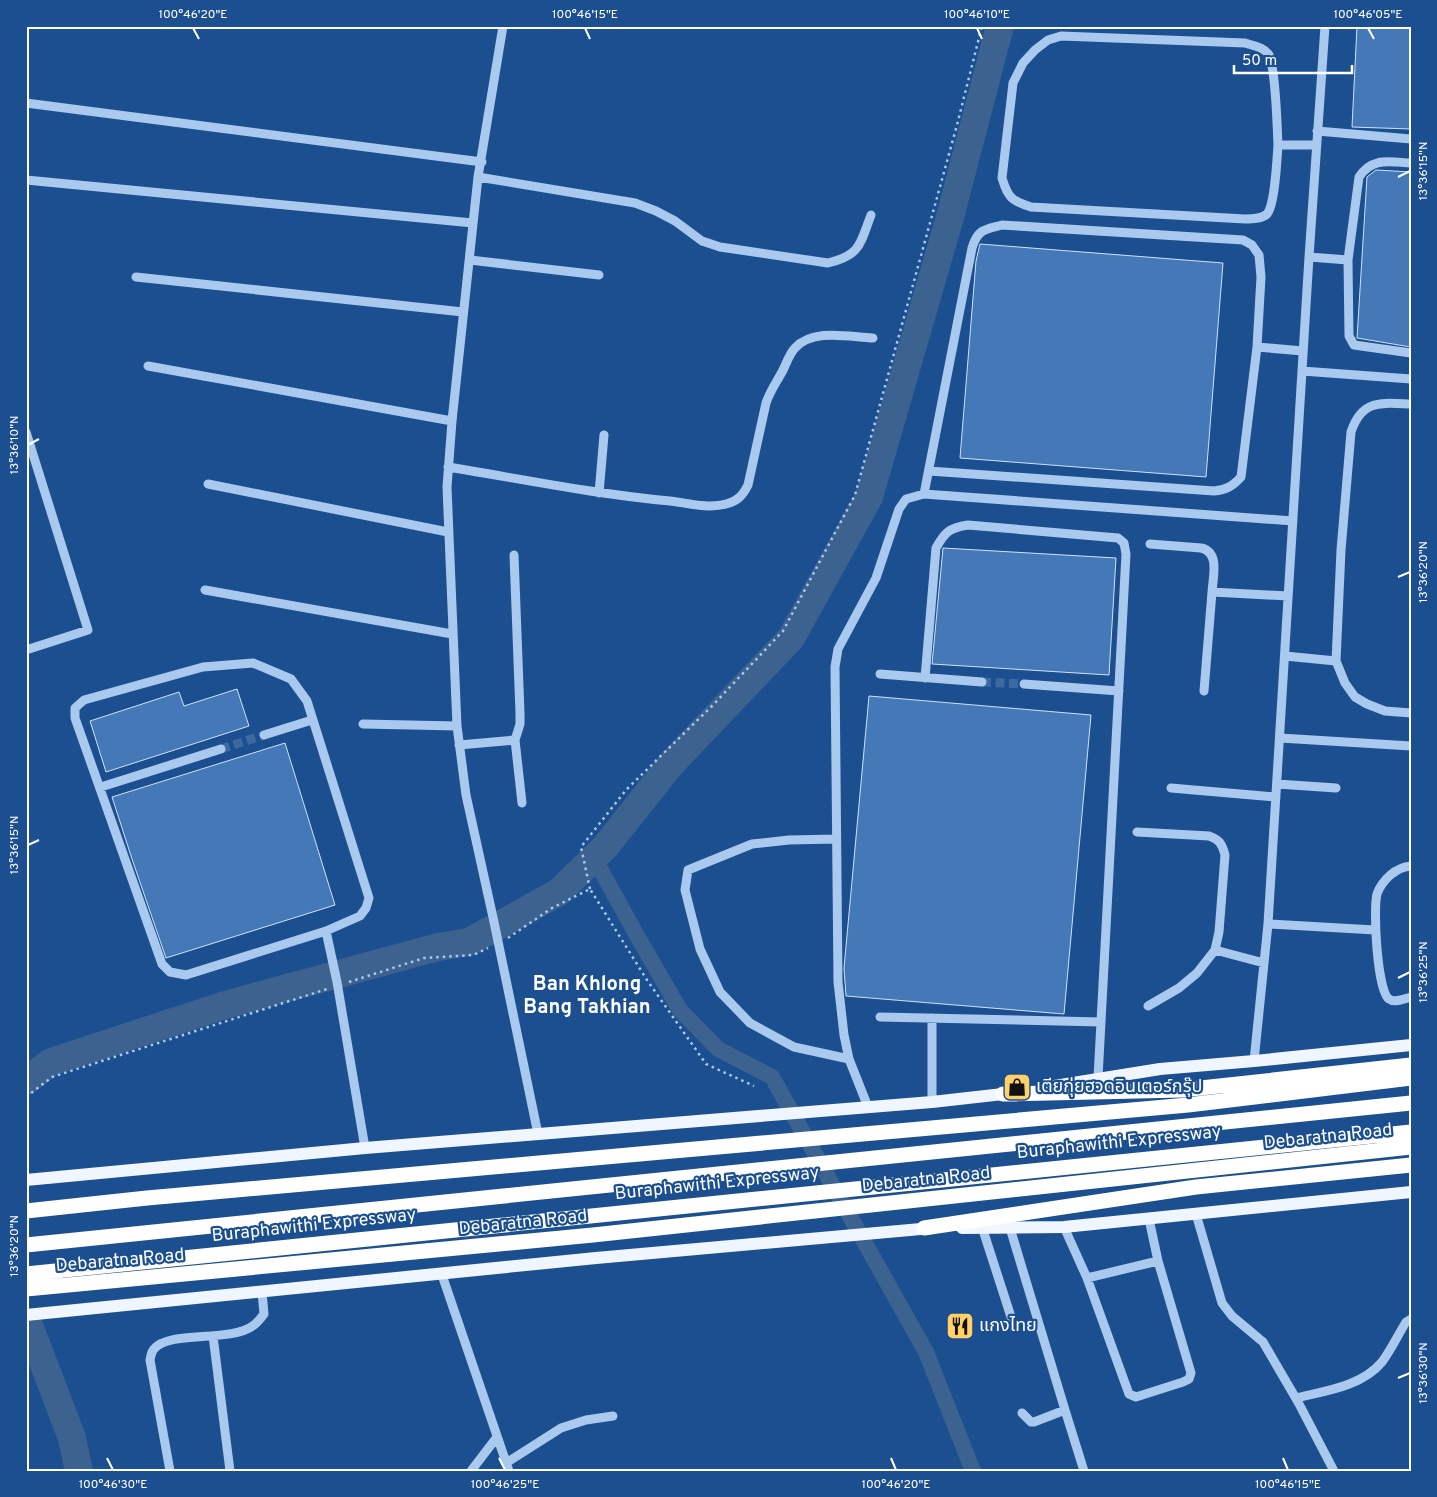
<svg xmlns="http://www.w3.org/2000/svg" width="1437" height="1497" viewBox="0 0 1437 1497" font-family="Overpass,'Noto Sans Thai',sans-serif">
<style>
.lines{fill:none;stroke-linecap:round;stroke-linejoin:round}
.canal{stroke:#3c6290;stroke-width:16}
.river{stroke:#3c6290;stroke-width:28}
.building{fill:#4478b7;stroke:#cfe3fa}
.minor-tunnel{stroke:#3d69a0;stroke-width:9;stroke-dasharray:9 4.5;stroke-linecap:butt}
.path{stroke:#a9c9ee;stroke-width:2.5;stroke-dasharray:2.5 4;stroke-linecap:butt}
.minor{stroke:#a9c9ee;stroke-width:9}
.major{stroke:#f0f6ff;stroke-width:12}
.highway{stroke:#fff;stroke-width:15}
.ticks{fill:none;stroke:#fff;stroke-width:2}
.labels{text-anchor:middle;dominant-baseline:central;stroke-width:4.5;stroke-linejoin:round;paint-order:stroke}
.poi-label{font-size:18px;fill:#fff;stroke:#1b4f8f;text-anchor:start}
.street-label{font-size:18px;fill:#fff;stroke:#1b4f8f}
.quarter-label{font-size:20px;font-weight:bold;fill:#fff;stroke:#1b4f8f}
.neatline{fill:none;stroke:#fff;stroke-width:2}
.ticks-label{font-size:12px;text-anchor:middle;fill:#fff}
</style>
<rect width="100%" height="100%" fill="#1b4f8f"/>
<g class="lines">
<path class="canal" d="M 594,858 L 640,941 L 680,1010 L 718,1049 L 772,1077 L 926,1352 L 973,1471"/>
<path class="river" d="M 26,1081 L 51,1062 L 225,1005 L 438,947 L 469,942 L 559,892 L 605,847 L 671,764 L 791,638 L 869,497 L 950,217 L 1000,26
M 30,1328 L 72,1438 L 79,1471"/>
</g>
<path class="building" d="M 1357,26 L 1411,26 L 1411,129 L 1352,127 Z
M 1376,170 L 1411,172 L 1411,347 L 1357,338 L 1367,177 Z
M 980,244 L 1223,263 L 1206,477 L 960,458 L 976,261 Z
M 943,548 L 1116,558 L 1109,675 L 932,664 Z
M 237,689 L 249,726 L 106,772 L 90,721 L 179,692 L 184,706 Z
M 869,696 L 1091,715 L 1064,1014 L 846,996 L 844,968 Z
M 285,743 L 335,905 L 166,958 L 132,859 L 112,797 Z"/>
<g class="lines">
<path class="minor-tunnel" d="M 982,682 L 1024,684
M 221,749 L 264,735"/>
<path class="path" d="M 590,889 L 581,847 L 626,790 L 713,705 L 783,631 L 855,495 L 957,125 L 982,26
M 508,938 L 552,908 L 590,889 L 647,980 L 706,1064 L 754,1086
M 349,982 L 424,958 L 473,955 L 488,948
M 26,1097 L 52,1077 L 327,989"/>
<path class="minor" d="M 503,26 L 478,177 L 452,421 L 447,487 L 457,726 L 466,795 L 494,922 L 538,1134
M 26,103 L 482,162
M 1317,131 L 1411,139
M 1278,145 C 1277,126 1276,70 1269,55 C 1264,47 1254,46 1245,43 L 1061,36 L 1048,40 L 1035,50 L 1023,63 L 1013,83 L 1002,178 C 1008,198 1012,201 1031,207 L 1245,219 C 1252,219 1262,219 1267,214 C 1275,205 1277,158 1278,145 L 1316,145
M 1411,163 C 1389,162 1372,157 1359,177 L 1348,260 L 1349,336 L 1354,345 L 1411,353
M 478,177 L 635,203 L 656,211 L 675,221 L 702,241 L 720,247 L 828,263 C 861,255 860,244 871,215
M 26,180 L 473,223
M 1309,257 L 1348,260
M 470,260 L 599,275
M 136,277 L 463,312
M 1257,347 L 1303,351
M 148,366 L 452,421
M 1302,371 L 1411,379
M 1411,404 C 1381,403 1362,399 1351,432 L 1341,550 L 1336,661 L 1345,683 L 1355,697 L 1367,704 L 1385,711 L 1411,713
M 26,432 L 88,630 L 26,650
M 448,467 C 521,479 595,494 670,501 C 687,503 709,509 726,504 C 738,501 743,495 748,485 L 766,403 C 770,391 776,383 782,372 C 786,365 789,354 795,348 C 813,328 849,337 873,338
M 208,484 L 448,532
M 599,493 L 604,435
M 924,494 L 972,248 C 978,229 984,230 1002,225 L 1243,240 L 1252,245 L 1259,255 L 1261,277 L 1257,347 L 1241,477 C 1233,486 1226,490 1214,491 L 929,471
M 1150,544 L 1201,548 C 1220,552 1213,576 1212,592
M 205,590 L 452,634
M 1285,656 L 1336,661
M 253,663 L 291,679 L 307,701 L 369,898 L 366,908 L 360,916 L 326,931 L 186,975 L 170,972 L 162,964 L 75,718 L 75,708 L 84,700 L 203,667 Z
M 880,674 L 982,682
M 925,678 L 936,548 C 945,532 949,528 968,525 L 1118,538 L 1124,543 L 1126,554 L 1098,1078
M 1024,684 L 1119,691
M 1204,691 L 1212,592 L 1288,596
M 363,724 L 457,726
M 264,735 L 312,720
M 1280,738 L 1411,746
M 515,740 L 522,803
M 459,745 L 515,740 L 520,724 L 520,713 L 514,555
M 1277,784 L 1336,788
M 101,787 L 221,749
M 1171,788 L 1276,797
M 1137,832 L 1209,836 C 1220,840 1222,844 1225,855 L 1219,932 L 1215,950 L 1197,973 L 1179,988 L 1148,1006
M 836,839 L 789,840 L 752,844 L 688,870 L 685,890 L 700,949 L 720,992 L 750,1023 L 794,1047 L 849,1059
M 1411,866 C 1396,867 1382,880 1377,894 C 1373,908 1377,991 1389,999 C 1394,1003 1404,999 1411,997
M 1268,924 L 1375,930
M 326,931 L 337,982 L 365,1148
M 1215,950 L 1264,963
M 880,1017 L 1101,1022
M 1254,1061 L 1268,924 L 1309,257 L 1325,26
M 932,1102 L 932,1018
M 868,1107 L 849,1059 L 844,1035 L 838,982 L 835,667 L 838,649 L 876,578 L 899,509 L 906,499 L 924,494 L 1293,521
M 1196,1214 L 1222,1303 L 1232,1316 L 1263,1342 L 1298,1402 L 1334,1471
M 982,1227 L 1012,1320
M 1064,1227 L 1087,1278 L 1158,1261 L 1149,1219
M 1010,1228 L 1065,1410 L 1034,1422 L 1031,1422 L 1022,1413
M 442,1275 L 509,1471
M 1087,1278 L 1129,1394 L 1136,1397 L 1183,1382 L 1189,1379 L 1191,1373 L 1158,1261
M 213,1336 L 230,1471
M 1296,1398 C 1324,1391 1361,1387 1382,1362 C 1391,1350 1398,1335 1406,1322 L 1411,1319
M 1065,1410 L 1084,1471
M 506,1463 L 561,1428 L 586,1420 L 613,1416
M 170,1471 L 150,1360 C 151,1356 151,1352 154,1349 C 169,1330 231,1343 254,1325 C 258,1322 261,1318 264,1314 L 262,1292
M 471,1471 L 497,1437"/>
<path class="major" d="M 1042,1088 L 1160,1069 L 1254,1061 L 1411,1045
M 26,1180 L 365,1148 L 932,1102 L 1012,1093
M 962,1228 L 1064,1227 L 1411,1192
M 26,1315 L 596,1258 L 932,1228"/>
<path class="highway" d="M 1003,1094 L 1182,1090 L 1411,1065
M 26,1211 L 147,1198 L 1188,1105 L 1411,1078
M 924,1228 L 1196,1187 L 1411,1165
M 26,1245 L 1411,1103
M 26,1274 L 1411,1132
M 26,1289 L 593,1235 L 1411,1147"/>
</g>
<path class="ticks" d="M 193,28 L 199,39M 585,28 L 590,39M 977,28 L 982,39M 1368,28 L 1374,39M 1398,177 L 1410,171M 28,445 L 39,439M 1398,577 L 1410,572M 28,845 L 39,840M 1398,978 L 1410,972M 28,1246 L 39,1240M 1398,1378 L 1410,1373M 107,1458 L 113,1470M 499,1458 L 505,1470M 891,1458 L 896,1470M 1283,1458 L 1288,1470"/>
<defs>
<g id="shop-square" transform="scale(1.4375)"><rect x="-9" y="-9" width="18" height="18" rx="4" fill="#ffd166" stroke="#1b4f8f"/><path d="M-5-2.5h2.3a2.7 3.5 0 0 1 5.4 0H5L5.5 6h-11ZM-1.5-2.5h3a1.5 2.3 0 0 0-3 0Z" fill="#111"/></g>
<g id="restaurant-square" transform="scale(1.4375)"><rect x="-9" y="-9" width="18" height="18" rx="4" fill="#ffd166" stroke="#1b4f8f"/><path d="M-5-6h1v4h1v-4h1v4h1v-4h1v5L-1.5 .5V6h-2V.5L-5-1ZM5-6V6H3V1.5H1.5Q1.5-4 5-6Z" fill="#111"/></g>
</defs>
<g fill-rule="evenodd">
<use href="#shop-square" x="1017" y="1087"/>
<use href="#restaurant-square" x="960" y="1326"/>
</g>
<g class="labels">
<g class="poi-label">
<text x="1036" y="1087">เตียกุ่ยฮวดอินเตอร์กรุ๊ป</text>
<text x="979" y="1326">แกงไทย</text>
</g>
<g class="street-label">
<text transform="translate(1328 1137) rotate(-6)">Debaratna Road</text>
<text transform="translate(1119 1143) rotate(-6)">Buraphawithi Expressway</text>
<text transform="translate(926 1180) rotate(-6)">Debaratna Road</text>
<text transform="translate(717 1184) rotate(-6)">Buraphawithi Expressway</text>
<text transform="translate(523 1223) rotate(-6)">Debaratna Road</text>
<text transform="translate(314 1226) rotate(-6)">Buraphawithi Expressway</text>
<text transform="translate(120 1261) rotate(-5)">Debaratna Road</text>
</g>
<g class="quarter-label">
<text x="587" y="985">Ban Khlong<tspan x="587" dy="23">Bang Takhian</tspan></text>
</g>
</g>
<rect width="1437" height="1497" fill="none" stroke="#1b4f8f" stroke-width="55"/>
<path d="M1234 65v8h118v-8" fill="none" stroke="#ffffff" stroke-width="2.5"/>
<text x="1242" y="65" font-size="15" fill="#ffffff" stroke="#1b4f8f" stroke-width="4" paint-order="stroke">50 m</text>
<rect x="28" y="28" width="1382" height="1442" class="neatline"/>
<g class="ticks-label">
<text x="193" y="18">100°46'20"E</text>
<text x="585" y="18">100°46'15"E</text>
<text x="977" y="18">100°46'10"E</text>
<text x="1368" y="18">100°46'05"E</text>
<text transform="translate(1423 171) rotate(-90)" y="4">13°36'15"N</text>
<text transform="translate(14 445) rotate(-90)" y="4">13°36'10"N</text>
<text transform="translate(1423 572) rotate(-90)" y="4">13°36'20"N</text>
<text transform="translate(14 845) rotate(-90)" y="4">13°36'15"N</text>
<text transform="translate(1423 972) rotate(-90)" y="4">13°36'25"N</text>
<text transform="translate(14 1246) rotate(-90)" y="4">13°36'20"N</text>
<text transform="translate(1423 1373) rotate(-90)" y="4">13°36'30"N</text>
<text x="113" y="1488">100°46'30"E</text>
<text x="505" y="1488">100°46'25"E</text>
<text x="896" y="1488">100°46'20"E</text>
<text x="1288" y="1488">100°46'15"E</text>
</g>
</svg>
